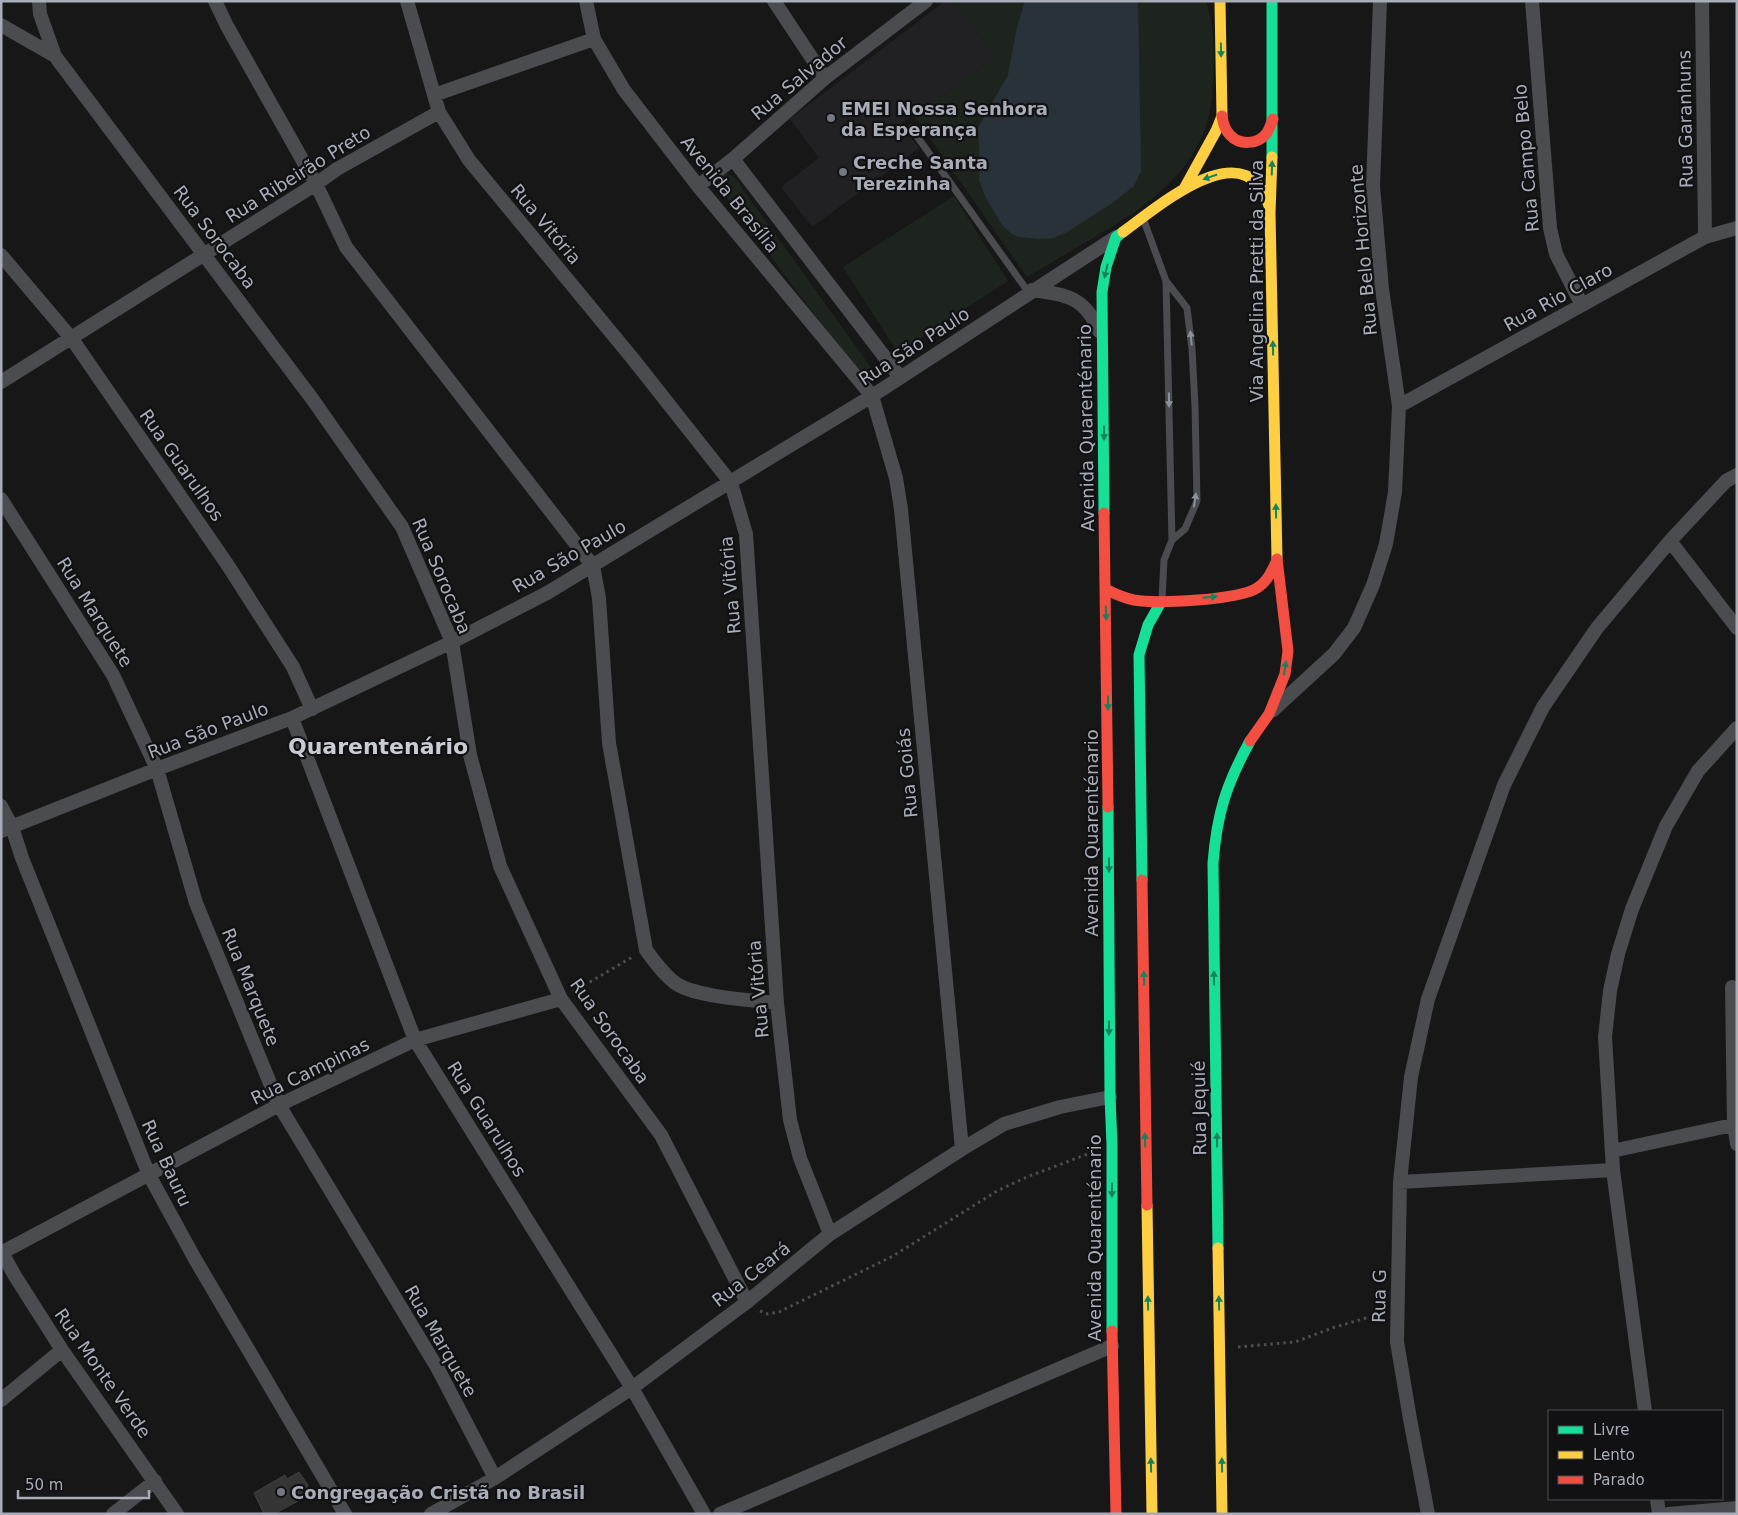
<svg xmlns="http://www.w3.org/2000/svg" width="1738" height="1515" viewBox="0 0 1738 1515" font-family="'DejaVu Sans',sans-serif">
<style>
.built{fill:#212123}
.green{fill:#1d241e}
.water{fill:#2a3239}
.building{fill:#353536;stroke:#3f4043}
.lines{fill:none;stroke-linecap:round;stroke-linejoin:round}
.path{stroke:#4d4e52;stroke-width:3;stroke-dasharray:2.5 4;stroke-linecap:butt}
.lane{stroke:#4b4c50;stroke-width:7}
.street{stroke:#4b4c50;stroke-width:14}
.fast{stroke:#16e098;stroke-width:11}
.slow{stroke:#ffcf43;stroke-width:11}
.jam{stroke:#f24e42;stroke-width:11}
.oneway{fill:#14835c}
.oneway2{fill:#8c9099}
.poi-dot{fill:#757880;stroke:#111113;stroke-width:2}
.labels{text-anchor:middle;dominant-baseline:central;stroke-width:4.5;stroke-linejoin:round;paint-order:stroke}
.street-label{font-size:18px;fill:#a8adb8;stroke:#111113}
.poi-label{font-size:18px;font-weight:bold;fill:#a8adb8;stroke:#111113;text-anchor:start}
.district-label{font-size:22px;font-weight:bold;fill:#c9ccd4;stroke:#111113}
</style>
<rect width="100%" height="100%" fill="#171717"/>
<path class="built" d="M 945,1 L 953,1 L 995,56 L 915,117 L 913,115 L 901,124 L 919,148 L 812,227 L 781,187 L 819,158 L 790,119 Z"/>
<path class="green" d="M 953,1 L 1206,1 C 1214,25 1215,52 1213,77 C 1213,94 1211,112 1205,129 C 1185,182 1139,211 1093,238 C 1071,251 1049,264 1027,277 L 915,117 L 995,56 Z
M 725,174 L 731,175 L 735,178 L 870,366 L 872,370 L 869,377 L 865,378 L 861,377 L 719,187 L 719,179 Z
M 954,196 L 1008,281 L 898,353 L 843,267 Z"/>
<path class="water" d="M 1025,1 L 1138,1 L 1141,171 L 1134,186 L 1111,204 L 1067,232 L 1054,238 L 1039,239 L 1020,237 L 1012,234 L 1002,225 L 986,198 L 979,180 L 980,166 L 978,128 L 1008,75 L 1017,27 Z"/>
<path class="building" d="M 299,1472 L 308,1485 L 307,1485 L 309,1490 L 296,1498 L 298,1501 L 274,1514 L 264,1514 L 254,1493 L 285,1475 L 287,1479 Z"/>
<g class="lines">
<path class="path" d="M 573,992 L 634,956
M 760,1311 L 768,1314 L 779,1312 L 893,1256 L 997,1191 L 1027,1177 L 1093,1152
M 1238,1347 L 1295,1342 L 1335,1327 L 1384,1313"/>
<path class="lane" d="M 911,128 L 1029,293
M 1144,221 L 1166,281 L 1187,308 L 1192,349 L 1195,406 L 1197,501 L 1185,529 L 1172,540
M 1162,599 L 1164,560 L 1172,540 L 1166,282"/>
<path class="street" d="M 39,1 L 40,14 L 55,56
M 215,1 L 227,26 L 316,184 L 346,247 L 593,566 L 599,598 L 609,743 L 646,950 C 654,961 663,974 674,982 C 692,997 752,1000 777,1003
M 407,1 L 439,112 L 469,160 L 633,359 L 731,483 L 746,534 L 777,1003 L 790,1120 L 800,1158 L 830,1234
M 586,1 L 594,39 L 624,90 L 698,186 L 872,396 L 896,478 L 901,509 L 962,1149
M 774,1 L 825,78
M 1532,1 L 1550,228 L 1556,254 L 1582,305
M 1702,1 L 1705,237
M 1,25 L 55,56 L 313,400 L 402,527 L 452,642 L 470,755 L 500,866 L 561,999 L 661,1135 L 747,1302
M 434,95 L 594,39
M 733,159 L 900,377
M 698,186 L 733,159 L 825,78 L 926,1
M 1,255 L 72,339 L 227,564 L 293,667 L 312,709
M 1032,290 C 1067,295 1085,297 1099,331
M 1,382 L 316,184 L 337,169 L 439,112
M 1399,406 L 1705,237 L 1737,228
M 1,499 L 113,675 L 157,769 L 196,903 L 279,1105 L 438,1369 L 495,1478
M 1670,541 L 1737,628
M 1273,710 L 1334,654 L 1354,628 L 1373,585 L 1386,544 L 1395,492 L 1399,406 L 1382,289 L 1373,186 L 1380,1
M 292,718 L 415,1040 L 632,1388 L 704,1514
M 1,806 L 12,827 L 22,858 L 149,1175 L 195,1259 L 345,1514
M 1,831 L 157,769 L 292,718 L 452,642 L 547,593 L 872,396 L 1116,237
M 1732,987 L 1734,1125 L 1737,1144
M 1612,1151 L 1737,1124
M 1400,1182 L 1613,1170
M 1,1251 L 15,1276 L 62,1350 L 177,1514
M 1,1253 L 279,1105 L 415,1040 L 561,999
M 1,1400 L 62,1350
M 1645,1411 L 1613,1170 L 1605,1037 L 1610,991 L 1618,954 L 1632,909 L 1666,826 L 1698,771 L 1737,728
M 1657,1499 L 1659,1514
M 113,1514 L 155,1481
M 431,1514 L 495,1478 L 632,1388 L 747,1302 L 830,1234 L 962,1149 L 1004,1124 L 1060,1107 L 1110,1097
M 720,1514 L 1112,1346
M 1428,1514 L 1410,1419 L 1397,1342 L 1400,1182 L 1411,1077 L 1428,999 L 1504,785 L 1543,707 L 1597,628 L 1670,541 L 1726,481 L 1737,475
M 1668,1514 L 1737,1508"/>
<path class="fast" d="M 1272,157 L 1272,1
M 1104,513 L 1102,292 L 1106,267 L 1116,237 L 1123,232
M 1108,807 L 1110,1097 L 1112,1145 L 1112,1331
M 1142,880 L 1139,655 L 1148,625 L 1161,602
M 1218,1248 L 1213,863 C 1217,813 1226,785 1250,741"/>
<path class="slow" d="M 1272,157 L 1270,213 L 1277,559
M 1184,189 L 1216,131 L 1222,116 L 1220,1
M 1123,232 C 1158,207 1246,129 1269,206
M 1147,1205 L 1152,1514
M 1218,1248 L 1222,1514"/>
<path class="jam" d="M 1222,116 C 1223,123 1225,130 1230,135 C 1239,145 1257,145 1266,134 C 1269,130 1271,124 1273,119
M 1104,513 L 1108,807
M 1105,589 C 1115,594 1124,598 1134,600 C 1157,604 1239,600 1257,588 C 1267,582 1272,571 1277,560
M 1250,741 L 1269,714 L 1285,674 L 1288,651 L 1277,559
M 1142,880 L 1147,1205
M 1112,1331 L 1116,1514"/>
</g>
<defs><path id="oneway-solid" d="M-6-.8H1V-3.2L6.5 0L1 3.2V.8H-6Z" transform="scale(1.25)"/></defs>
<g class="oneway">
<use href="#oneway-solid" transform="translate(1221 50) rotate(89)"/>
<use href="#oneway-solid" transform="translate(1272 168) rotate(-88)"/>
<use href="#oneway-solid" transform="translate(1210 177) rotate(161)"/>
<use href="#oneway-solid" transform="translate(1106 271) rotate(103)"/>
<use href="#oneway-solid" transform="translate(1273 348) rotate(-91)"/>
<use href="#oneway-solid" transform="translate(1104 433) rotate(90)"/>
<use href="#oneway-solid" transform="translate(1276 511) rotate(-91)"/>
<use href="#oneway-solid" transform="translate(1210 597) rotate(-5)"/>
<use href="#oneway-solid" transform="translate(1106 613) rotate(88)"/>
<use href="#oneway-solid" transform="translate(1285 668) rotate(-81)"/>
<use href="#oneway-solid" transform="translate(1108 703) rotate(90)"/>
<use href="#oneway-solid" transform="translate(1109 865) rotate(90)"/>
<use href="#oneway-solid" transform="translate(1144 978) rotate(-91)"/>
<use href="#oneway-solid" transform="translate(1214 978) rotate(-91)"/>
<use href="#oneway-solid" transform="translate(1109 1028) rotate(90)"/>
<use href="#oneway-solid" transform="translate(1145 1140) rotate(-91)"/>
<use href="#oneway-solid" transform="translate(1217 1140) rotate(-91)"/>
<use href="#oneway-solid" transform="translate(1112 1190) rotate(90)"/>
<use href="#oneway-solid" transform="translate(1148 1303) rotate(-91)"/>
<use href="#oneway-solid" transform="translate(1219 1303) rotate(-91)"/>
<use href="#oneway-solid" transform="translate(1151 1465) rotate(-91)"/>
<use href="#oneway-solid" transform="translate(1222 1465) rotate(-91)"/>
</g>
<g class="oneway2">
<use href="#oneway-solid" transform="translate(1191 338) rotate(-96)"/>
<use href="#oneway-solid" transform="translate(1169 400) rotate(89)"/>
<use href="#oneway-solid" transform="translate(1195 500) rotate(-81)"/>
</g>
<g class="poi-dot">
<circle cx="831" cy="118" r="5"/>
<circle cx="843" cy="172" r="5"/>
<circle cx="281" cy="1492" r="5"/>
</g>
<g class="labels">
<g class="street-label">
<text transform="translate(799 78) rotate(-40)">Rua Salvador</text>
<text transform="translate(1685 119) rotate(-91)">Rua Garanhuns</text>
<text transform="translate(1526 158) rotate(-95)">Rua Campo Belo</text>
<text transform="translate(298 174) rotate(-32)">Rua Ribeirão Preto</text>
<text transform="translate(730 194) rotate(51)">Avenida Brasília</text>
<text transform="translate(546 224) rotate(50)">Rua Vitória</text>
<text transform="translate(215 237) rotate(53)">Rua Sorocaba</text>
<text transform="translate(1363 250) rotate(-95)">Rua Belo Horizonte</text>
<text transform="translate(1256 281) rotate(-90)">Via Angelina Pretti da Silva</text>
<text transform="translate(1558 297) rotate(-29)">Rua Rio Claro</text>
<text transform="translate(914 346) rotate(-33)">Rua São Paulo</text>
<text transform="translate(1086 428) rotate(-91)">Avenida Quarenténario</text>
<text transform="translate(182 465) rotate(55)">Rua Guarulhos</text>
<text transform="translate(569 556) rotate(-30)">Rua São Paulo</text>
<text transform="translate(442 576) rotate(67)">Rua Sorocaba</text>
<text transform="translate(730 585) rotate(-95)">Rua Vitória</text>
<text transform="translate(95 612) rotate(58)">Rua Marquete</text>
<text transform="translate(208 730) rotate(-21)">Rua São Paulo</text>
<text transform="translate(907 773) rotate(-95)">Rua Goiás</text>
<text transform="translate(1091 833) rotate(-90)">Avenida Quarenténario</text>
<text transform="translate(251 987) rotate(68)">Rua Marquete</text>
<text transform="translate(758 989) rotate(-95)">Rua Vitória</text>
<text transform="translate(610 1031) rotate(55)">Rua Sorocaba</text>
<text transform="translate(310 1071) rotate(-26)">Rua Campinas</text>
<text transform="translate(1199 1108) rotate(-91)">Rua Jequié</text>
<text transform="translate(487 1119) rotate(58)">Rua Guarulhos</text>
<text transform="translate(167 1163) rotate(65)">Rua Bauru</text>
<text transform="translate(1094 1238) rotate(-90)">Avenida Quarenténario</text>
<text transform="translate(751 1274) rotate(-38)">Rua Ceará</text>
<text transform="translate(1379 1296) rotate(-89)">Rua G</text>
<text transform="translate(441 1341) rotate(60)">Rua Marquete</text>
<text transform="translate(103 1373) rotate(55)">Rua Monte Verde</text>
</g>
<g class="poi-label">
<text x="841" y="108">EMEI Nossa Senhora<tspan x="841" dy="21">da Esperança</tspan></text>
<text x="853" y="162">Creche Santa<tspan x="853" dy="21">Terezinha</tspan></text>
<text x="291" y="1492">Congregação Cristã no Brasil</text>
</g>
<g class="district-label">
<text x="378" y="746">Quarentenário</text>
</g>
</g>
<rect width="1738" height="1515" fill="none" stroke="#a8adb8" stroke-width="5"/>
<rect x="1548" y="1410" width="175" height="90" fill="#111113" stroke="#4d4f55"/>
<rect x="1558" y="1426" width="25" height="8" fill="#16e098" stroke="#4d4f55"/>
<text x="1593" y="1435" font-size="15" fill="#a8adb8">Livre</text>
<rect x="1558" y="1451" width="25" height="8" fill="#ffcf43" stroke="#4d4f55"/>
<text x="1593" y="1460" font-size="15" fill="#a8adb8">Lento</text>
<rect x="1558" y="1476" width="25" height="8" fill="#f24e42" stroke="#4d4f55"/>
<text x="1593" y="1485" font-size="15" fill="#a8adb8">Parado</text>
<path d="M18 1490v8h131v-8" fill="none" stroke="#a8adb8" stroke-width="2.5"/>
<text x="25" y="1490" font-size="15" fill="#a8adb8" stroke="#111113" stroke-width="4" paint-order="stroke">50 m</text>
</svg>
